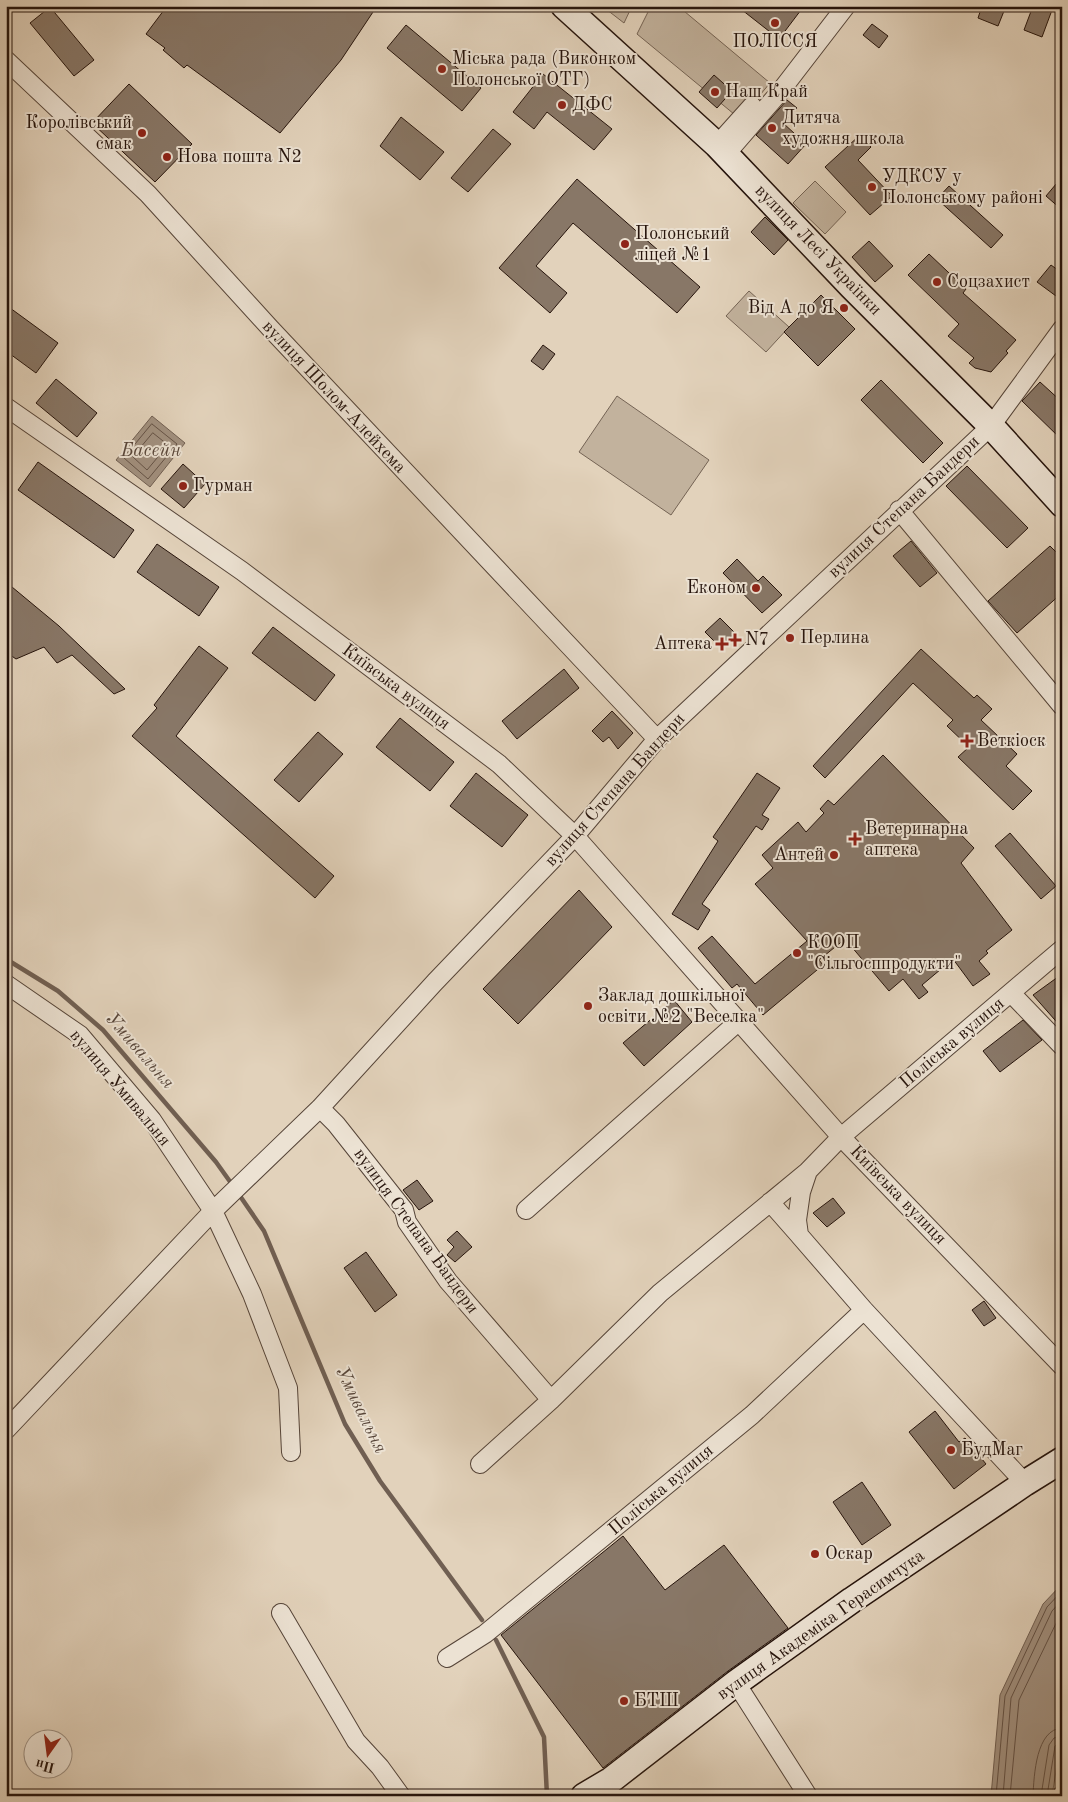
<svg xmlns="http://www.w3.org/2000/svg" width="1068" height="1802" viewBox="0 0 1068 1802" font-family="'Old Standard TT',serif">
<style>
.green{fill:#c2b29d;stroke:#746354}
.water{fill:#a29180;stroke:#705f52}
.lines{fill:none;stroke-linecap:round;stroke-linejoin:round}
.shore{stroke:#645246;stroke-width:1}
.stream{stroke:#705f52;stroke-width:4.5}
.building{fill:#887767;stroke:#26140c}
.minor-casing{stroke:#554438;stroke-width:20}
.secondary-casing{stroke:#26140c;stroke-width:28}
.minor{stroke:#ece2d3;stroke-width:18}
.secondary{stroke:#ece2d3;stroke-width:25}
.poi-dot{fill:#8f2418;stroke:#ece2d3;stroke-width:2}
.labels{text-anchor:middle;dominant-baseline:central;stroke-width:4;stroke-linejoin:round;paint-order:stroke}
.poi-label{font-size:18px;fill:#26140c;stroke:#ece2d3;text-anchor:start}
.street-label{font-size:18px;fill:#26140c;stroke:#ece2d3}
.water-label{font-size:19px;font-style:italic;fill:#58463a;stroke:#ece2d3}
</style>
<rect width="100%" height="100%" fill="#e2d2bb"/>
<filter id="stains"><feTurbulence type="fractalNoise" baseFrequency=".004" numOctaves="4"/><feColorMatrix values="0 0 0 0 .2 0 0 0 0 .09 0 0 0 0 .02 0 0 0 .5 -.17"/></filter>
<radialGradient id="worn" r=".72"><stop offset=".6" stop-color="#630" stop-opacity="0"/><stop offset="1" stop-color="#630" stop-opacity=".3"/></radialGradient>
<path class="green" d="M 602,6 L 632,6 L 624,23 Z
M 651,6 L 678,6 L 770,83 L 740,119 L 637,34 Z
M 815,181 L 846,212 L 825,234 L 793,203 Z
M 749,291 L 789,327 L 766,352 L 726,316 Z
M 617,396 L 709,460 L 671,515 L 579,452 Z"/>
<path class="water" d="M 152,416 L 185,443 L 150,487 L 116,460 Z
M 1062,1584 L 1062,1733 L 1052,1796 L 991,1796 L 1000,1695 L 1043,1604 Z"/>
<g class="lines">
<path class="shore" d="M 152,424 L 177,444 L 148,479 L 124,458 Z
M 153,433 L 168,445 L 147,470 L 133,457 Z
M 996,1796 L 1005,1696 L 1047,1607 L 1062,1591
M 1003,1796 L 1011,1698 L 1052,1611 L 1062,1600
M 1010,1796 L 1019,1700 L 1062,1611
M 1033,1796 C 1034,1775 1036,1729 1062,1728
M 1041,1796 L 1049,1745 L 1054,1738 L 1062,1736
M 1047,1796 L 1055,1746 L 1062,1742"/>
<path class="stream" d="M 6,959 L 58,991 L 103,1030 L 216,1162 L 231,1183
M 240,1196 L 264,1231 L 345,1424 L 380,1481 L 482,1620
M 496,1640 L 544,1737 L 547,1796"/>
</g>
<path class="building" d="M 167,6 L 377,6 L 341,60 L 280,133 L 187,65 L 184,68 L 163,50 L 165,48 L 146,34 Z
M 737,6 L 804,6 L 779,39 Z
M 982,6 L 1006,6 L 998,26 L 978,18 Z
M 1033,6 L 1052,10 L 1042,37 L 1024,30 Z
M 50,7 L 94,60 L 74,76 L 30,23 Z
M 872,24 L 888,36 L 879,48 L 863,35 Z
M 406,25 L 481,88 L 462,111 L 387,48 Z
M 543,74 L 612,129 L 594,150 L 547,112 L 534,129 L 513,112 Z
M 714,75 L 732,91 L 717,108 L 699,92 Z
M 129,84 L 192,144 L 155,182 L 92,123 Z
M 787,100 L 797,108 L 783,123 L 806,144 L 788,164 L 756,135 Z
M 401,117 L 444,152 L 420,180 L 380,146 Z
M 493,129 L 511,144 L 468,192 L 451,178 Z
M 860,135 L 871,147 L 858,160 L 892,196 L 870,215 L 825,167 Z
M 1062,177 L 1062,210 L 1046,196 Z
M 577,179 L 700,287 L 677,313 L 573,223 L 536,266 L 567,293 L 550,313 L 499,268 Z
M 949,186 L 1003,235 L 991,248 L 937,199 Z
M 765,217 L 788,240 L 774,255 L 751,232 Z
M 869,241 L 893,266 L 875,282 L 852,257 Z
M 929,254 L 966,289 L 963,293 L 1016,340 L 1006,351 L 1008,353 L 991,372 L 975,368 L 969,363 L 974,358 L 948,336 L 959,324 L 908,275 Z
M 1051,265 L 1062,273 L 1062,289 L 1056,296 L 1037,282 Z
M 821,295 L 855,329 L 818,366 L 784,332 Z
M 6,305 L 58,343 L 36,373 L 6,351 Z
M 543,345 L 555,354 L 543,370 L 531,361 Z
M 56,379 L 97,413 L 77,437 L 36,403 Z
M 881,380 L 943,443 L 923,463 L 861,400 Z
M 1040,382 L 1062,402 L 1062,440 L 1022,401 Z
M 38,462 L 134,530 L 114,558 L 18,490 Z
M 183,464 L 205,484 L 184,508 L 161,489 Z
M 967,466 L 1028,528 L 1007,548 L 946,486 Z
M 911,541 L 937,573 L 920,587 L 893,556 Z
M 157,544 L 219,587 L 199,616 L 137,572 Z
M 1050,546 L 1062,558 L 1062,593 L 1017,633 L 988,601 Z
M 737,559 L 758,581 L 763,576 L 782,595 L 762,613 L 723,573 Z
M 6,582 L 59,626 L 125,689 L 114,694 L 72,655 L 57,663 L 44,647 L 16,659 L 6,652 Z
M 720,618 L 735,633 L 720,647 L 705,632 Z
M 273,627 L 335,675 L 315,701 L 252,653 Z
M 199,646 L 228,668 L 176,736 L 334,876 L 315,898 L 132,736 L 157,708 L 154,705 Z
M 921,649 L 974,698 L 977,695 L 992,709 L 981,720 L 1017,754 L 1006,766 L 1032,791 L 1013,810 L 958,757 L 969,747 L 947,726 L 953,720 L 913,683 L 825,778 L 813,766 Z
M 564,669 L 579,688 L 517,739 L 502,721 Z
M 612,711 L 633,733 L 618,749 L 609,737 L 603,742 L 592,731 Z
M 400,718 L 454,762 L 430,791 L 376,747 Z
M 318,732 L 343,754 L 299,802 L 274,780 Z
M 883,755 L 974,848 L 961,863 L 1012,930 L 986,951 L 988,953 L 979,961 L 990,974 L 973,986 L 953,959 L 922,985 L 928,992 L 919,999 L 903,979 L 889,991 L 845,939 L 819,960 L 823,965 L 763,1015 L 737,984 L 732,988 L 698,948 L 712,936 L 755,984 L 807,941 L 755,884 L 773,868 L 762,855 L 798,822 L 806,832 L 824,813 L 820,809 L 828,800 L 834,805 Z
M 476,773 L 528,815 L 502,847 L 450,806 Z
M 757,773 L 780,788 L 762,815 L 769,819 L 762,830 L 756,826 L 702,904 L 710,910 L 698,930 L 672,914 L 718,841 L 713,837 Z
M 1010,833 L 1056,886 L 1041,899 L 995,846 Z
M 579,890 L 612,927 L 518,1024 L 483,989 Z
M 1062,974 L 1062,1028 L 1033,995 Z
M 674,1000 L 692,1022 L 644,1066 L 623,1043 Z
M 1023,1020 L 1042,1040 L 1000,1072 L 983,1051 Z
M 417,1180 L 433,1201 L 419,1210 L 403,1190 Z
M 833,1198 L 845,1213 L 827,1227 L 813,1213 Z
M 457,1231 L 472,1247 L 455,1262 L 447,1255 L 454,1247 L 447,1240 Z
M 366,1252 L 397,1295 L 375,1312 L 344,1268 Z
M 984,1301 L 996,1318 L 984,1326 L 972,1310 Z
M 935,1411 L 959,1442 L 965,1438 L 986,1464 L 954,1489 L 909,1432 Z
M 862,1482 L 891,1525 L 862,1545 L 833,1502 Z
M 623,1536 L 665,1590 L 724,1545 L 788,1628 L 728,1671 L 603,1768 L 501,1635 Z"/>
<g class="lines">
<g class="minor-casing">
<path id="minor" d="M 6,60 L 148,194 L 270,328 L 657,739
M 717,145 L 752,106
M 726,154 L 779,93 L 846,6
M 6,407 L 242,571 L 499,764 L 575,836 L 841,1137 L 1062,1366
M 899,510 L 1062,706
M 6,984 L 80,1035 L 152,1120 L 213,1211 L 252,1294 L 288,1388 L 291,1452
M 1011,993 L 1062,1046
M 320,1108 L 336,1124 L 404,1210 L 407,1222 L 448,1281 L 551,1400
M 770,1202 L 799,1235
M 526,1210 L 739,1021
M 6,1430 L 213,1211 L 320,1108 L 435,982 L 575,836 L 657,739 L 991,426 L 1062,329
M 480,1464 L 551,1400 L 660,1293 L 807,1172
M 1025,1483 L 864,1310 L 799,1235 L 797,1220 L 801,1192 L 808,1171 L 841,1137 L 1062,949
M 281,1613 L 356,1741 L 380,1767 L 401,1796
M 447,1658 L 485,1634 L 752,1415 L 864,1310
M 736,1683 L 808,1796
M 1062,1796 L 1062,1795"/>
</g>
<g class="secondary-casing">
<path id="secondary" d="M 564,6 L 717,145 L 852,287 L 991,426 L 1062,504
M 584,1796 L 611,1780 L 736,1683 L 852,1600 L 1025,1483 L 1062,1460"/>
</g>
<use href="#minor" class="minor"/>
<use href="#secondary" class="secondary"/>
</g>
<g class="poi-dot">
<circle cx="775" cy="23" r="5"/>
<circle cx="442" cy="69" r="5"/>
<circle cx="715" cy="92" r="5"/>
<circle cx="562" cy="105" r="5"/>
<circle cx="772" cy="128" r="5"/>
<circle cx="142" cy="133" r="5"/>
<circle cx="167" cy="157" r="5"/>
<circle cx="872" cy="187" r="5"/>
<circle cx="625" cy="244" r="5"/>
<circle cx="937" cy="282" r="5"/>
<circle cx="844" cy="308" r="5"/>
<circle cx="183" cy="486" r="5"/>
<circle cx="756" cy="588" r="5"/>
<circle cx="790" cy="638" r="5"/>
<path d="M732.5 632.5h5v5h5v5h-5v5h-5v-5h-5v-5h5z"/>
<path d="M719.5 636.5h5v5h5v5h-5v5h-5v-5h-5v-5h5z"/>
<path d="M964.5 733.5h5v5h5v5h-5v5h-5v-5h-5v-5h5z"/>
<path d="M852.5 831.5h5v5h5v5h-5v5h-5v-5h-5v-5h5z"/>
<circle cx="834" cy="855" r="5"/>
<circle cx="797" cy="953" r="5"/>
<circle cx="588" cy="1006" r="5"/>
<circle cx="951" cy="1450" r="5"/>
<circle cx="815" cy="1554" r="5"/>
<circle cx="624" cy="1701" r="5"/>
</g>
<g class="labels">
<g class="poi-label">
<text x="775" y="42" text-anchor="middle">ПОЛІССЯ</text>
<text x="452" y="59">Міська рада (Виконком<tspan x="452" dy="21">Полонської ОТГ)</tspan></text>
<text x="725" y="92">Наш Край</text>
<text x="572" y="105">ДФС</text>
<text x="782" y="118">Дитяча<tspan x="782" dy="21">художня школа</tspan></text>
<text x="132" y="123" text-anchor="end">Королівський<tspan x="132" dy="21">смак</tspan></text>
<text x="177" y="157">Нова пошта N2</text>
<text x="882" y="177">УДКСУ у<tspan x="882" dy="21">Полонському районi</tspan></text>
<text x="635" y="234">Полонський<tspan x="635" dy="21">ліцей №1</tspan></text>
<text x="947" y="282">Соцзахист</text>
<text x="834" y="308" text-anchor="end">Від А до Я</text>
<text x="193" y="486">Гурман</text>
<text x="746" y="588" text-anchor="end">Економ</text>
<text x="800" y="638">Перлина</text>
<text x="745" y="640">N7</text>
<text x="712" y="644" text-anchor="end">Аптека</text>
<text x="977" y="741">Веткіоск</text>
<text x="865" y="829">Ветеринарна<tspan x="865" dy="21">аптека</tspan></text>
<text x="824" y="855" text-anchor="end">Антей</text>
<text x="807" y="943">КООП<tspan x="807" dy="21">"Сільгосппродукти"</tspan></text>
<text x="598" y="996">Заклад дошкільної<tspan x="598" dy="21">освіти №2 "Веселка"</tspan></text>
<text x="961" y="1450">БудМаг</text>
<text x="825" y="1554">Оскар</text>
<text x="634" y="1701">БТШ</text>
</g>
<g class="street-label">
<text transform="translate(818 250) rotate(46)">вулиця Лесі Українки</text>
<text transform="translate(334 397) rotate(47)">вулиця Шолом-Алейхема</text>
<text transform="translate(904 507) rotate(-43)">вулиця Степана Бандери</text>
<text transform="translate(396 687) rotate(37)">Київська вулиця</text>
<text transform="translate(615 790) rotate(-48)">вулиця Степана Бандери</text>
<text transform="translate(952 1043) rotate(-40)">Поліська вулиця</text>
<text transform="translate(120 1088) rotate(50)">вулиця Умивальня</text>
<text transform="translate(898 1195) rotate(46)">Київська вулиця</text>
<text transform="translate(416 1231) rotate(54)">вулиця Степана Бандери</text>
<text transform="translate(661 1490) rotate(-40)">Поліська вулиця</text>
<text transform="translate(821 1625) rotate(-35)">вулиця Академіка Герасимчука</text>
</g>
<g class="water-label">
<text x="151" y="451">Басейн</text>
<text transform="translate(139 1051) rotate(49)">Умивальня</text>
<text transform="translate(360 1410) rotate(64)">Умивальня</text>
</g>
</g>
<rect width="1068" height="1802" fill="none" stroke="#e2d2bb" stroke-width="25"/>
<rect x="8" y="8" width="1053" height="1787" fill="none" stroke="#26140c" stroke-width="2.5"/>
<rect x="12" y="12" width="1043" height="1777" fill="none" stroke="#26140c"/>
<g transform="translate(48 1754) rotate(194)"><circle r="24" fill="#ece2d3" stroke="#9d9083"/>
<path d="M0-4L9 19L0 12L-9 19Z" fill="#8f2418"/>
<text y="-8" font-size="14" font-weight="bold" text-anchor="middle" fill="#26140c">Пн</text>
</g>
<rect width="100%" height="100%" filter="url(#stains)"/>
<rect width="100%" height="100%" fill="url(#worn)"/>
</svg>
